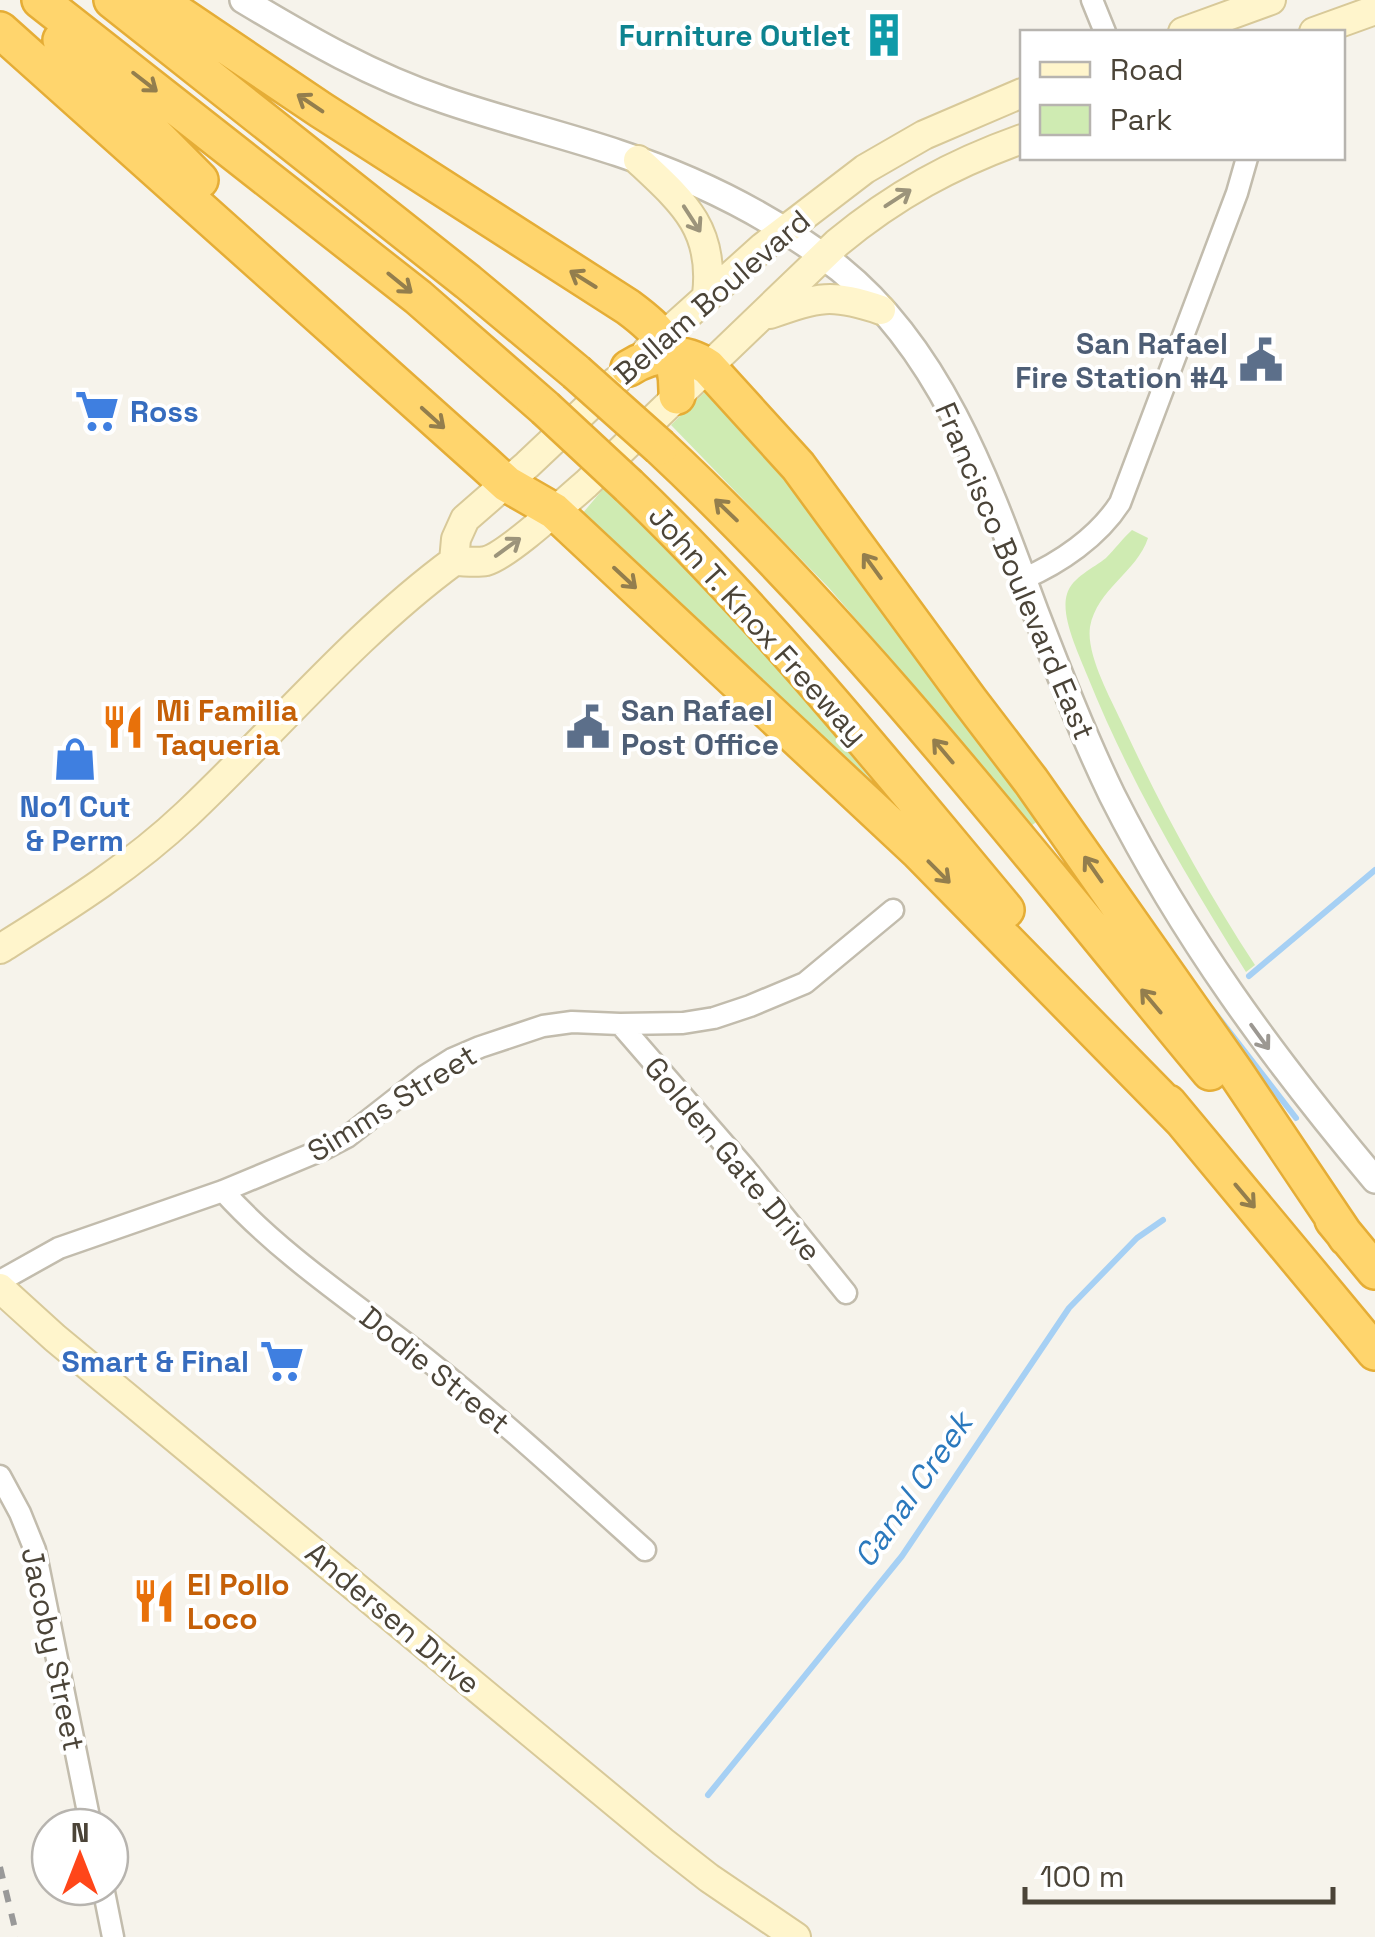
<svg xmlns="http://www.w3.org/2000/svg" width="1375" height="1937" viewBox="0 0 1375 1937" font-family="'Space Grotesk',sans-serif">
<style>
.green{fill:#cfebb2}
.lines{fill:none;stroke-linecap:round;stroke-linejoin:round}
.stream{stroke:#a6d0f4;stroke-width:6}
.minor-casing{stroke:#c2bcad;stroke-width:25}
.tertiary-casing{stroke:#c2bcad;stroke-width:30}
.secondary-casing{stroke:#d8c999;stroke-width:32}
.motorway-casing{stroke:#e5ad36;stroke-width:40}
.minor{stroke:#fff;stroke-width:20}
.tertiary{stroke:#fff;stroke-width:25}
.secondary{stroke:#fff5cc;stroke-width:28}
.motorway{stroke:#ffd56d;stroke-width:35}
.rail{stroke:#999;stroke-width:6;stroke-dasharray:12 12;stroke-linecap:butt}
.motorway-bridge-casing{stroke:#e5ad36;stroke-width:40;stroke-linecap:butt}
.motorway-bridge{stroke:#ffd56d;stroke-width:35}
.oneway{stroke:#937e4d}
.oneway2{stroke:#9c947b}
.oneway3{stroke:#9c9892}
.labels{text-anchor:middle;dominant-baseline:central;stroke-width:8;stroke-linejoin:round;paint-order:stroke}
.culture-label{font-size:30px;font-weight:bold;fill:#0d838f;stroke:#fff;text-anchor:end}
.street-label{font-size:30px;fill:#4b4438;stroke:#fff}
.service-label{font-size:30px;font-weight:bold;fill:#4e5e75;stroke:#fff;text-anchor:end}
.shop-label{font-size:30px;font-weight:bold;fill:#366cbe;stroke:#fff;text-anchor:start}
.food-label{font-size:30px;font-weight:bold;fill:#c56008;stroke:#fff;text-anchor:start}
.water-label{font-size:32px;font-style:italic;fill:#2b79bd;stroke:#fff}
</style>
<rect width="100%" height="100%" fill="#f6f3eb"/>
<path class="green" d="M 708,389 L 789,478 L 1044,816 L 1031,826 L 921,694 L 829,588 L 671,425 Z
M 604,488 L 674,554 L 752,636 L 877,787 L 868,794 L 576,521 Z
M 1132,530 L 1148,538 C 1137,572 1097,589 1090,627 C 1086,654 1110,697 1121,721 C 1160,806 1204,887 1255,965 L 1246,972 C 1186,876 1129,780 1087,675 C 1079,654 1060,616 1067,594 C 1072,577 1094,568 1106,558 C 1115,549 1123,538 1132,530 Z"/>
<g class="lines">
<path class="stream" d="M 1249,976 L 1375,870
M 1211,1008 L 1296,1118
M 708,1795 L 902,1556 L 1069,1308 L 1137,1238 L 1163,1220"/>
<g class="minor-casing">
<path id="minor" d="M 1092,0 L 1105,32
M 1023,579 C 1060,563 1098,537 1120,503 L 1237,193 L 1247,158
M 620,1024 L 745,1168 L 846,1293
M 223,1191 C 282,1256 356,1304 425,1358 C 501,1419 573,1485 645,1550
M 0,1281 L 59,1248 L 223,1191 L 324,1149 L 347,1137 L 425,1076 L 452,1059 L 480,1047 L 543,1026 L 572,1022 L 620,1024 L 683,1023 L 714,1018 L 750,1006 L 805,983 L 893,910
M 0,1476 L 20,1513 L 35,1550 L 91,1827
M 103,1887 L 113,1937"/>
</g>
<g class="tertiary-casing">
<path id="tertiary" d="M 243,0 C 308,39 372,76 444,100 C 502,120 561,134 618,153 C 697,179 775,218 840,269 C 944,353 990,490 1035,611 C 1059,673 1083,735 1112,795 C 1184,938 1273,1058 1375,1180"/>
</g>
<g class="secondary-casing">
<path id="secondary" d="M 1183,32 L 1271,0
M 1314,32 L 1375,10
M 638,160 C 683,202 715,229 707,295
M 770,314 C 819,297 831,293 881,310
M 647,351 L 763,247 L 865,169 L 924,135 L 1022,93
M 454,561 L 456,539 L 465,519 L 527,465 L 616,381
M 0,949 C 65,908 130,868 187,814 C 276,730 355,634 454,561 C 464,561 476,563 486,561 C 508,555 566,501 586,484 L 837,243 C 895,195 952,164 1022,139
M 0,1288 L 55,1338 L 663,1842 L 709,1878 L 796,1937"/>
</g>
<g class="motorway-casing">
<path id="motorway" d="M 40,0 L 418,297 L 545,408
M 112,0 L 468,282 L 576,372
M 158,0 L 321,110 L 628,307 C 663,333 678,350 677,396
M 0,30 L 484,463 L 507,484 L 554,511 L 919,852 L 1183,1121
M 61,40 L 200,180
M 629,368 C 654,352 683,350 708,367 L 798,466 L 970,701 L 1031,781 L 1236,1073 L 1347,1238
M 660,447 C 863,637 1033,859 1210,1072
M 629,486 C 766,617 885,765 1006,910
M 1168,1103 L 1375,1352
M 1333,1220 L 1375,1271"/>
</g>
<use href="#minor" class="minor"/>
<use href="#tertiary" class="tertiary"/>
<use href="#secondary" class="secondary"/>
<use href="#motorway" class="motorway"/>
<path class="rail" d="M 0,1867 L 17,1937"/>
<g class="motorway-bridge-casing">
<path id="motorway-bridge" d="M 576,372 L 660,447
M 545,408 L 629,486"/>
</g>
<use href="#motorway-bridge" class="motorway-bridge"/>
</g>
<defs><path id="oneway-shaft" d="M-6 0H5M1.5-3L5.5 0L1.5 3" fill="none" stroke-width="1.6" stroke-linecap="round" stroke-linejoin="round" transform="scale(2.5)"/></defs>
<g class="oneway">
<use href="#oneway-shaft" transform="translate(145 82) rotate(38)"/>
<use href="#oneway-shaft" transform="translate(310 103) rotate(-146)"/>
<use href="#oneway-shaft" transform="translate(583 279) rotate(-148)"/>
<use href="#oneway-shaft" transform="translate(400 283) rotate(39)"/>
<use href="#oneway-shaft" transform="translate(433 418) rotate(42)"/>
<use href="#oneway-shaft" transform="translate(726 510) rotate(-136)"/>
<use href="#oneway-shaft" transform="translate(872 566) rotate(-126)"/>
<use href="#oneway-shaft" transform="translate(625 578) rotate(43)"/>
<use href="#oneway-shaft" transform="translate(943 751) rotate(-130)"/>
<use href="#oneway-shaft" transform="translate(1093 869) rotate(-125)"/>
<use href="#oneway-shaft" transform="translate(939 872) rotate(45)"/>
<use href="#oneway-shaft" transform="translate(1151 1001) rotate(-130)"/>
<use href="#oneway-shaft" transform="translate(1245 1196) rotate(50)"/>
</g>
<g class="oneway2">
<use href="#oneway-shaft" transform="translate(898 198) rotate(-33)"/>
<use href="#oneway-shaft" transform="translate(692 219) rotate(57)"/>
<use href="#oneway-shaft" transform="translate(508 547) rotate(-36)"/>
</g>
<use class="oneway3" href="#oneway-shaft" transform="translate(1260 1037) rotate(54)"/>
<defs>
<g id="building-bare" transform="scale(3.45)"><path d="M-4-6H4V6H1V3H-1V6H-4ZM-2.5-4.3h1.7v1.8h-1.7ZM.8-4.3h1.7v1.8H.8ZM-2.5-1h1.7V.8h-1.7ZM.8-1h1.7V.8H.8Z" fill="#0f9aa8" stroke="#fff" stroke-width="2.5" paint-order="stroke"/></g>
<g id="civic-bare" transform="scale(3.45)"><path d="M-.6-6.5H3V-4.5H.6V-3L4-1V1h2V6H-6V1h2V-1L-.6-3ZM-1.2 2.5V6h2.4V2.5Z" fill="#5c6f8a" stroke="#fff" stroke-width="2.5" paint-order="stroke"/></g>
<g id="supermarket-bare" transform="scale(3.45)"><path d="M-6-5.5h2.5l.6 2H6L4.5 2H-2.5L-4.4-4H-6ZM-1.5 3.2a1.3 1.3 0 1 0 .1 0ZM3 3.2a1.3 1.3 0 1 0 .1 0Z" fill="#3f7fe0" stroke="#fff" stroke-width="2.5" paint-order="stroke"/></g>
<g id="restaurant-bare" transform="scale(3.45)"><path d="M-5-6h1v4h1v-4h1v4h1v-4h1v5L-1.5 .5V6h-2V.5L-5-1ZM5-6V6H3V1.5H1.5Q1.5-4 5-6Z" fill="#e8710a" stroke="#fff" stroke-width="2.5" paint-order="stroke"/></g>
<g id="shop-bare" transform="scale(3.45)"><path d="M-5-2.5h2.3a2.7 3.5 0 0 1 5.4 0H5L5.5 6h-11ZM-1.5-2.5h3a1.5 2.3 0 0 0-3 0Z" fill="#3f7fe0" stroke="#fff" stroke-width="2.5" paint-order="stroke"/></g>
</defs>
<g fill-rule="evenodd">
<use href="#building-bare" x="884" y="35"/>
<use href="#civic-bare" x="1261" y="360"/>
<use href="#supermarket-bare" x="97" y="411"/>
<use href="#restaurant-bare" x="123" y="727"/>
<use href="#civic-bare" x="588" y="727"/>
<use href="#shop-bare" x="75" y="759"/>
<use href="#supermarket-bare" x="282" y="1361"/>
<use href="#restaurant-bare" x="154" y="1601"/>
</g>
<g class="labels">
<g class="culture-label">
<text x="851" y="35">Furniture Outlet</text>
</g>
<g class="street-label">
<text transform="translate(712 297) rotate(-41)">Bellam Boulevard</text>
<text transform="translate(1015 571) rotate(67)">Francisco Boulevard East</text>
<text transform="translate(758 625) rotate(48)">John T. Knox Freeway</text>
<text transform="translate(392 1103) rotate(-32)">Simms Street</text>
<text transform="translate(733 1159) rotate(50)">Golden Gate Drive</text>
<text transform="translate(435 1370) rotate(39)">Dodie Street</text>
<text transform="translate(393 1618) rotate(40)">Andersen Drive</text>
<text transform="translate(53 1649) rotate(78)">Jacoby Street</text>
</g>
<g class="service-label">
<text x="1228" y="343">San Rafael<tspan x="1228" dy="34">Fire Station #4</tspan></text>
<text x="621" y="710" text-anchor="start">San Rafael<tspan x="621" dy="34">Post Office</tspan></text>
</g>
<g class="shop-label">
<text x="130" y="411">Ross</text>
<text x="75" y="806" text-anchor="middle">No1 Cut<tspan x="75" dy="34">&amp; Perm</tspan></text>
<text x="249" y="1361" text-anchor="end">Smart &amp; Final</text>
</g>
<g class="food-label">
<text x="156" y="710">Mi Familia<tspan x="156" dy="34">Taqueria</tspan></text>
<text x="187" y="1584">El Pollo<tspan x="187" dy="34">Loco</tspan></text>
</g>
<g class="water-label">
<text transform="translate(913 1490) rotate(-55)">Canal Creek</text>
</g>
</g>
<rect x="1020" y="30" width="325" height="130" fill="#ffffff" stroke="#b7b4af" stroke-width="2.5"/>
<rect x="1040" y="62" width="50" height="15" fill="#fff5cc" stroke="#b7b4af" stroke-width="2.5"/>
<text x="1110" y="80" font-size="30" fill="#4b4438">Road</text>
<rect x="1040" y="105" width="50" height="30" fill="#cfebb2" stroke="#b7b4af" stroke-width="2.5"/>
<text x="1110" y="130" font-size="30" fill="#4b4438">Park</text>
<g transform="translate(80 1857)"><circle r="48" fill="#ffffff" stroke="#b7b4af" stroke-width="2.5"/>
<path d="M0-8L18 38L0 25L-18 38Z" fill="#ff4619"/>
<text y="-15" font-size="28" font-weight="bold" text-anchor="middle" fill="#4b4438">N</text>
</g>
<path d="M1025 1887v15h308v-15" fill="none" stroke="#4b4438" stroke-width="5"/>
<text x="1040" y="1887" font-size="30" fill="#4b4438" stroke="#ffffff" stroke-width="8" paint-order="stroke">100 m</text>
</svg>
